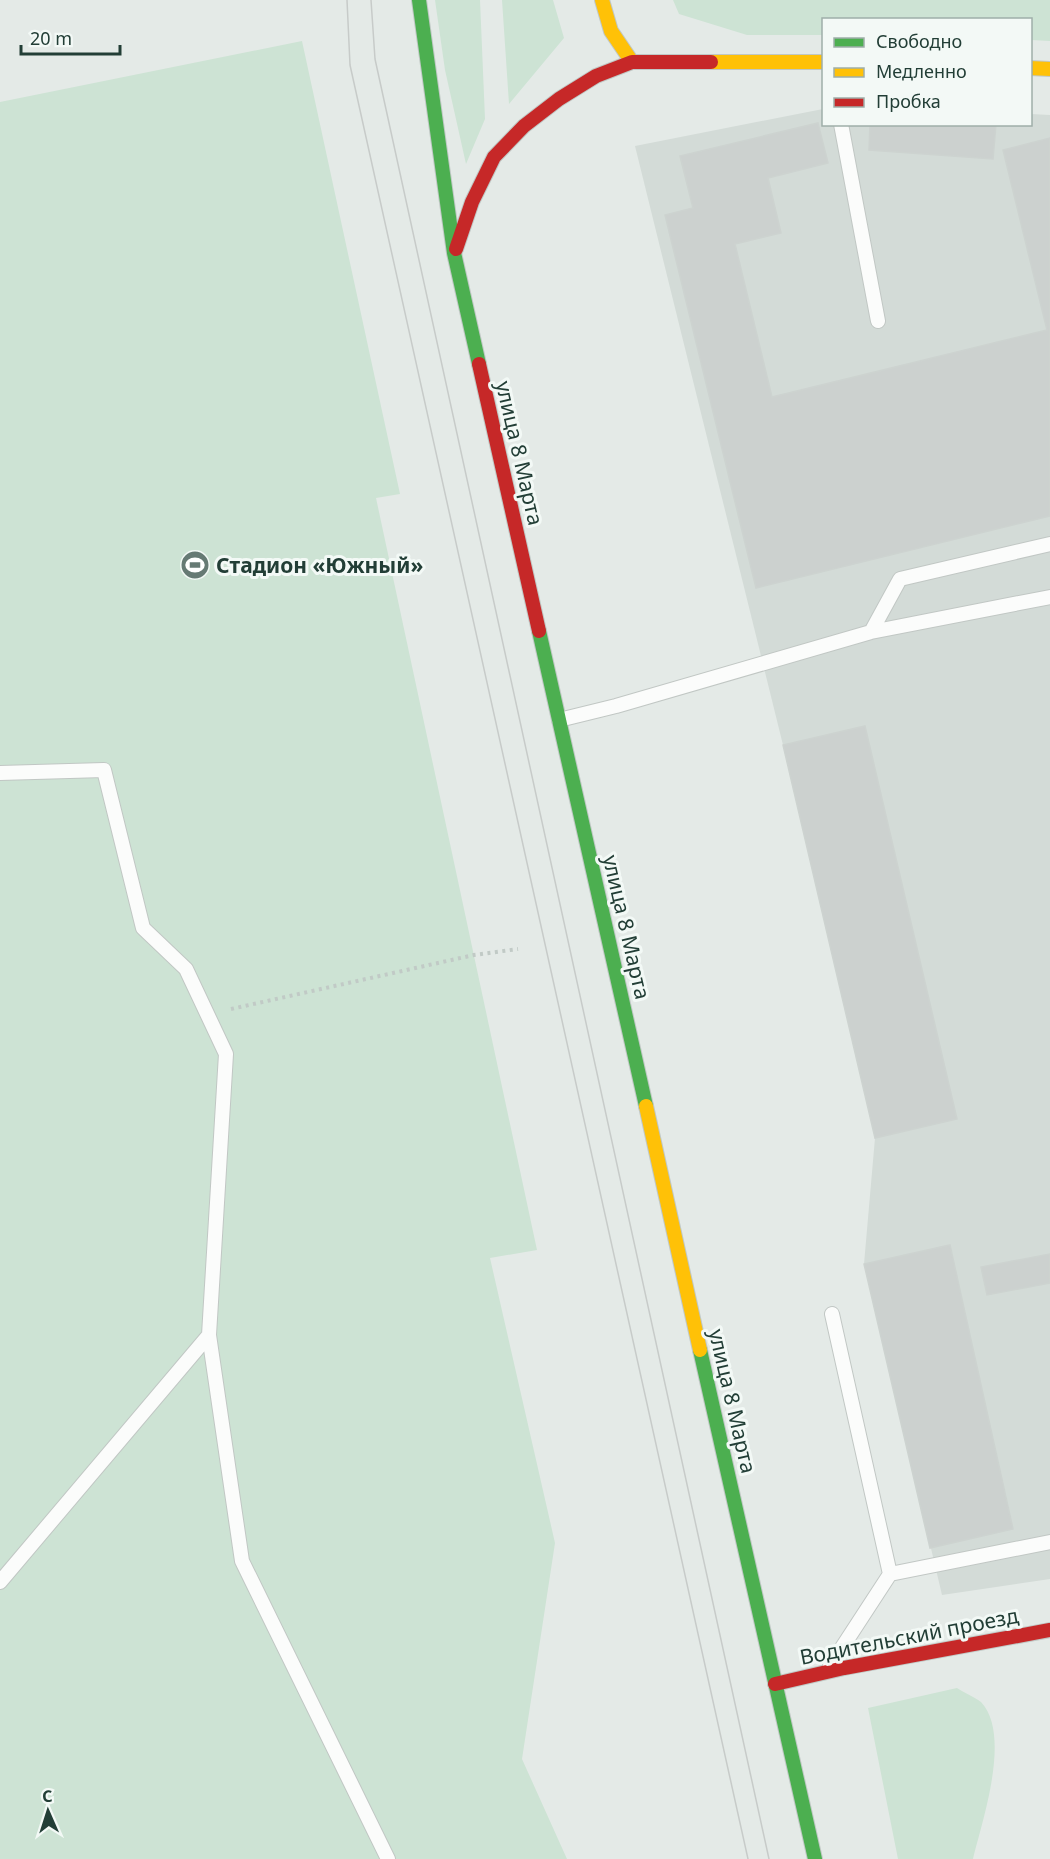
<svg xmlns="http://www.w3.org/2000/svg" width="1050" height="1859" viewBox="0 0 1050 1859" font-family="'Noto Sans',sans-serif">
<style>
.built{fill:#d3dbd7}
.green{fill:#cde3d4}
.building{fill:#ccd1cf;stroke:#cdd3d0;stroke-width:1.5}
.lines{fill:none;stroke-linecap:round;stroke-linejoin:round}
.lane-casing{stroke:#c1c7c4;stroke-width:16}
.fast-casing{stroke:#c0c8c5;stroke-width:16}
.slow-casing{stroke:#c0c8c5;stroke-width:16}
.jam-casing{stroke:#c0c8c5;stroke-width:16}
.path{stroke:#c1cac6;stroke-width:4;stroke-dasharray:3 4.5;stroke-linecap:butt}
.lane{stroke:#fbfcfb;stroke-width:14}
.fast{stroke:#4caf50;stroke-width:14}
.slow{stroke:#ffc107;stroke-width:14}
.jam{stroke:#c62828;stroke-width:14}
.tram{stroke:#c7cbc9;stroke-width:1.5}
.labels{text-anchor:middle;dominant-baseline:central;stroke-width:6;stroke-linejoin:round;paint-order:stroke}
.street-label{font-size:21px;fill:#223e36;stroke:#f3f9f6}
.poi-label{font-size:21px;font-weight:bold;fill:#223e36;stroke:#f3f9f6;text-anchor:start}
</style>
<rect width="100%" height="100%" fill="#e4eae7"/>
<path class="built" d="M 823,109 L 824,124 L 1030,124 L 1031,114 L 1050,115 L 1050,1579 L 942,1595 L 864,1264 L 875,1138 L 783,745 L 635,146 Z"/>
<path class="green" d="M 435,0 L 480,0 L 485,119 L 466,164 L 445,70 Z
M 502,0 L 553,0 L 564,38 L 509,104 Z
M 673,0 L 1050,0 L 1050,41 L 1031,40 L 1030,20 L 824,20 L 823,35 L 747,35 L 679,14 Z
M 302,41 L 400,494 L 376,498 L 537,1250 L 490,1258 L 555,1543 L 522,1759 L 567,1859 L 0,1859 L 0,102 Z
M 957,1688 C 964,1693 975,1697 981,1702 C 1012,1735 982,1821 973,1859 L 898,1859 L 868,1708 Z"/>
<path class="building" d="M 818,123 L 828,163 L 768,178 L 781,233 L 735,244 L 772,397 L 1047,330 L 1003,150 L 1050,138 L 1050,516 L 756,588 L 665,215 L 693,208 L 680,156 Z
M 870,124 L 996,124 L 993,159 L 869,150 Z
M 865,726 L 957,1119 L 875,1138 L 783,745 Z
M 950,1245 L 1013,1529 L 930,1548 L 864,1264 Z
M 1050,1254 L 1050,1283 L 987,1295 L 981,1267 Z"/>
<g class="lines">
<g class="lane-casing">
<path id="lane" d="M 841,124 L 878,321
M 871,632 L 900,579 L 1050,544
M 559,720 L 616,706 L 871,632 L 1050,597
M 0,773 L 104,770 L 143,928 L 186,969 L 226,1054 L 209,1335 L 0,1582
M 209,1335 L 242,1561 L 388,1859
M 890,1574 L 1050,1542
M 830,1666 L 890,1574 L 832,1314"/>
</g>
<g class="fast-casing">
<path id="fast" d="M 419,0 L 454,253 L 479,364
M 539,631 L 646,1106
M 700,1350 L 815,1859"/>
</g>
<g class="slow-casing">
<path id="slow" d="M 602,0 L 611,31 L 632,62
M 711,62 L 824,62
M 1030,68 L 1050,69
M 646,1106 L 700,1350"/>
</g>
<g class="jam-casing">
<path id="jam" d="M 456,249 L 472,202 L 494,157 L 524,126 L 559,99 L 596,76 L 632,62 L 711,62
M 479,364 L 539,631
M 775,1684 L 844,1668 L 1050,1630"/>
</g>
<path class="path" d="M 231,1009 L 474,955 L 518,949"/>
<use href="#lane" class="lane"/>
<use href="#fast" class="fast"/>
<use href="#slow" class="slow"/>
<use href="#jam" class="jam"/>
<path class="tram" d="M 347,0 L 350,65 L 748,1859
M 371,0 L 375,59 L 769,1859"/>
</g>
<defs>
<g id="stadium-disc" transform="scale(1.5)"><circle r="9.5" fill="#667a74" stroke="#f3f9f6"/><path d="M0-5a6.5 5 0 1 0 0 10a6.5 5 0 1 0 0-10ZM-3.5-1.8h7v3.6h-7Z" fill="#fff"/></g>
</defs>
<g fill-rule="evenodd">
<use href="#stadium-disc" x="195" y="565"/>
</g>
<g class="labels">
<g class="street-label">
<text transform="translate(520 453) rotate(77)">улица 8 Марта</text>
<text transform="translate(627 927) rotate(77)">улица 8 Марта</text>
<text transform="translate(733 1401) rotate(77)">улица 8 Марта</text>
<text transform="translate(909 1636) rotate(-11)">Водительский проезд</text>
</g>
<g class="poi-label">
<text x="216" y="565">Стадион «Южный»</text>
</g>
</g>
<rect x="822" y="18" width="210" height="108" fill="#f3f9f6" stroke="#9faea9" stroke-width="1.5"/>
<rect x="834" y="38" width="30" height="9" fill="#4caf50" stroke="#9faea9" stroke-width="1.5"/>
<text x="876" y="48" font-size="18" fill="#223e36">Свободно</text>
<rect x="834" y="68" width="30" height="9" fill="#ffc107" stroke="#9faea9" stroke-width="1.5"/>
<text x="876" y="78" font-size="18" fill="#223e36">Медленно</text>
<rect x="834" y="98" width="30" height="9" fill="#c62828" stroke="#9faea9" stroke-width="1.5"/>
<text x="876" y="108" font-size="18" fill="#223e36">Пробка</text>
<g transform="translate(48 1811) rotate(357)" stroke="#f3f9f6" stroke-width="4.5" paint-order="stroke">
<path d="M0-4.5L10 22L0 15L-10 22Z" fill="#223e36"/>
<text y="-9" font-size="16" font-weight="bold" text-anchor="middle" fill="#223e36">С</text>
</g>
<path d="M21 45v9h99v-9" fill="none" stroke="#223e36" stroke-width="3"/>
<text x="30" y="45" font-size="18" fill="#223e36" stroke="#f3f9f6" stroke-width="4.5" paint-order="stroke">20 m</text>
</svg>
